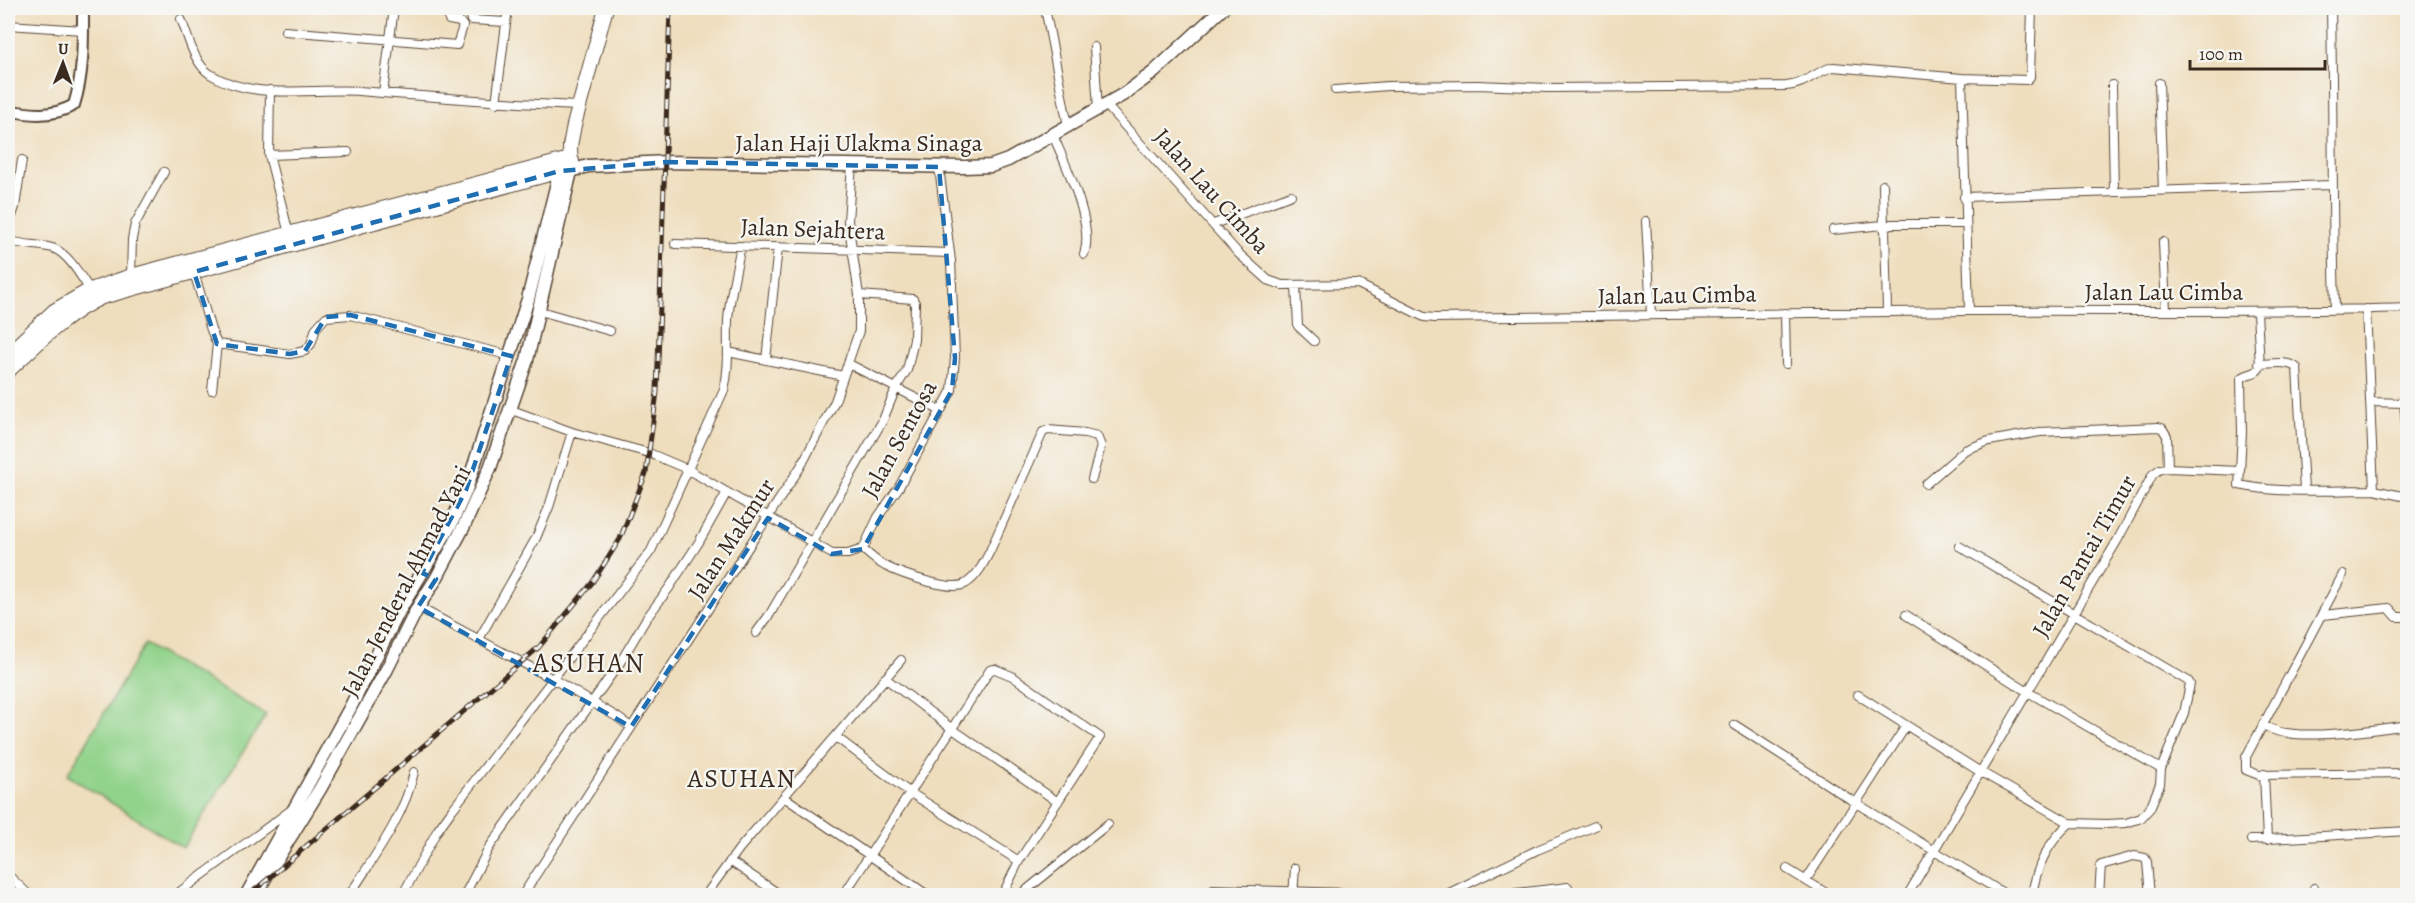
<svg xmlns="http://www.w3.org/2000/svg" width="2415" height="903" viewBox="0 0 2415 903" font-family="Alegreya,serif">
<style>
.green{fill:#92d38b;stroke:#667e54;stroke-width:1.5}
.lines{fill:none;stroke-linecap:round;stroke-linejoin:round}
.street-casing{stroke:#564536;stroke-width:10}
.secondary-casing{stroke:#564536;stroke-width:14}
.primary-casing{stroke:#564536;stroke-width:15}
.highway-casing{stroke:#564536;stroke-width:16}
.street{stroke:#fff;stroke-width:8}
.secondary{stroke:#fff;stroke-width:10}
.primary{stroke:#fff;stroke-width:12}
.highway{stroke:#fff;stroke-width:14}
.rail-casing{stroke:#3b2a1e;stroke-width:5}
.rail{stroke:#f6f6f2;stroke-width:3;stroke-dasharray:9;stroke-linecap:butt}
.marked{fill:none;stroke:#1f6fb2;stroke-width:4.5;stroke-dasharray:12 8;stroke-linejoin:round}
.labels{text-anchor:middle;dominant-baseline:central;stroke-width:4.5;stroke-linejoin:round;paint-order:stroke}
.street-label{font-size:24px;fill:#3b2a1e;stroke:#f6f6f2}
.neighbourhood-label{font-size:26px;letter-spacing:1.5px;fill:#3b2a1e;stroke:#f6f6f2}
.quarter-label{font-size:27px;letter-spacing:1.5px;fill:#3b2a1e;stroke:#f6f6f2}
</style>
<rect width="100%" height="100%" fill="#f6f6f2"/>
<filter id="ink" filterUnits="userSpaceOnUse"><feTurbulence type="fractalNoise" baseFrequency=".0167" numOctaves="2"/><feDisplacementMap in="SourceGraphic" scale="12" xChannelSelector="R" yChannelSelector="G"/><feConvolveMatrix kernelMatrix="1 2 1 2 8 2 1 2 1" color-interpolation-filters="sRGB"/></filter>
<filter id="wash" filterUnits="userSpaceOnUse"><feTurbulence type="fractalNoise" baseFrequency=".008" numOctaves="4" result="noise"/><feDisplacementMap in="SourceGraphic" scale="24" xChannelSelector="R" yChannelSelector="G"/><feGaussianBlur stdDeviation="1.35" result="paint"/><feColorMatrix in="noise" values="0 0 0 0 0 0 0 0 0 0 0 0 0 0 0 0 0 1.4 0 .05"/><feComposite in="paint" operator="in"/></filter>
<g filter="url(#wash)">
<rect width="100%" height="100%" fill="#efdebd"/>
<path class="green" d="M 145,644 L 266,715 L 183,848 L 67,775 Z"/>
</g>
<g filter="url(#ink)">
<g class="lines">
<g class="street-casing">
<path id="street" d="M 1045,8 L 1068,126
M 2331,8 C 2333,108 2332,208 2335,308
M 181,19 C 188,36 194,64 210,74 C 253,101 311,88 359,91 C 432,97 505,103 578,106
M 471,20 L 506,22
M 8,25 L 83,30
M 285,31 L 457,45 L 463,26 L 460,22 L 449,20 L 449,17
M 1094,47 L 1098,109
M 1962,78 L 1969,311
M 2159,83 L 2163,190
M 2112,85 L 2114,192
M 270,90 L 269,155 L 289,234
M 1335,90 L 1388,86 L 1478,85 L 1548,88 L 1786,86 C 1805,85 1816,71 1833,67 L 1962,78 L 2027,80 L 2030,77 L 2032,8
M 383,93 L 394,8
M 496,103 L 508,8
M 1106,105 L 1238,253 L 1268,280 L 1282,285 L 1358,284 L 1424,317 L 1435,318 C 1613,317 1790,312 1968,311 C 2114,310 2261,313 2408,308
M 1053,135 C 1065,164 1095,224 1084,254
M 269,155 L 348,152
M 1883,185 L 1884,228
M 1964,197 L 2331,185
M 1646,221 L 1651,314
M 1214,224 L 1291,195
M 8,227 L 15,207 L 22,160
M 1833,230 L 1883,225
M 8,240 C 22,246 45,244 55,249 C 70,256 81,277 90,290
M 2163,242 L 2166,311
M 675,244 L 950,253
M 194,272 L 211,330 L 217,344 L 290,354 L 305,351 L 311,344 L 316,328 L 326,317 L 350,315 L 511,356
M 131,276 L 132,239 L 135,224 L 164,172
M 1296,286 L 1298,326 L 1314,341
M 540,311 L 610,331
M 1887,312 L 1885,228 L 1891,224 L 1965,224
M 1785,313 L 1786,364
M 728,352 L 843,376
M 766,360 L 778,247
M 849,364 L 941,411
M 2259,364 C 2271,364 2288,360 2297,368 L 2304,490
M 212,390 L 217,344
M 2370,402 L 2404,403 L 2408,445
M 509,409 L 572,432 L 649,453 L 689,470 L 832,554 L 848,554 L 863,549 L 878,517 L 899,487 L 952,390 L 955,358 L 951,261 L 939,167
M 2240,471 L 2242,432 L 2241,379 C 2246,372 2256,376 2260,367 L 2257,312
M 1926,484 L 1965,450 L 1989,441 L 2040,432 L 2158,427 L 2162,428 L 2167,436 L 2168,468
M 2374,490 L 2402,496
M 863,549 C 869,555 876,561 885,566 C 899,573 950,592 965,584 C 977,577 984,563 990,551 L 1043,432 L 1048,430 L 1085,433 L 1097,436 L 1101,446 L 1092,479
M 2343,574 L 2246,757 L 2246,770 L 2259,775 L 2408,773
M 418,607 L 553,679 L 617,717 L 631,727
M 1906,615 L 2028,692 L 2161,769
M 2323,615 L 2389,608 L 2397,617 L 2408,617
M 756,633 L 770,614 L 883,420 L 896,388 L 907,370 L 914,340 L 915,303 L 913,299 L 859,295
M 479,639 L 536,538 L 549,507 L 572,432
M 885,678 L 951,728 L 1058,802
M 1858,695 L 1979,771 L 2070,823 L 2107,824 L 2126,823 L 2141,818 L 2150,808 L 2160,784 L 2161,769 L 2184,713 L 2190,684 L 2188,681 L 1959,546
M 2263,724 C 2285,745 2377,729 2408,725
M 1735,725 L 1856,803 L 2008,896
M 836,737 L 909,792 L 1019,861
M 2264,774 L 2267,840
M 784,797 L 929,896
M 2251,840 L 2408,831
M 730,861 L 782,896
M 1787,869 L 1831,896
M 8,875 L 30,896
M 1806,880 L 1906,726
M 2314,888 L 2315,896
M 1213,889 L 1455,896
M 1447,894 L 1537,850 L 1595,826
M 174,896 L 291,810
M 349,896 C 374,856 404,818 414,772
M 402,896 L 437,831 L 452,810 L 651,551 L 724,390 C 730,366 727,344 728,320 C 730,295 736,270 741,246
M 464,896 L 489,848 L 621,661 L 646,619 L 669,588 L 699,542 L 727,492
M 522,896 L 801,466 L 835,401 L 859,331 L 859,295 L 848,221 L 852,165
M 705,896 L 739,849 L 901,660
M 843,896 L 990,670 L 995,669 L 1012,676 L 1100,737 L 1019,861 L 1002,896
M 1019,896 L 1108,824
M 1293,896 L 1295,868
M 1491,896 L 1568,887
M 1907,896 L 2117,541 L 2153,474 L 2160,469 L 2168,468 L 2240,471 L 2239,485 C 2283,494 2330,490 2374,490 L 2366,309
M 2032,896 C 2036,867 2048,842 2070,823
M 2099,896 L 2101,865 L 2134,856 L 2145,858 L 2147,862 L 2150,896"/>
</g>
<g class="secondary-casing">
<path id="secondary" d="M 8,110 C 30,115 53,117 74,105 C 84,73 83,41 83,8"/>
</g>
<g class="primary-casing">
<path id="primary" d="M 246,896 L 350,708 L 399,611 L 451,524 L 466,490 L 528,299 L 560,171
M 257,896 L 265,878 L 320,789 L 387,669 L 418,607 L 436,579 L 464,526 L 490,468 L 527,360 L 571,171 L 588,166 L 666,162 L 964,167 L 991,166 L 1008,160 L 1124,94 L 1154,72 L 1223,8"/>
</g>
<g class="highway-casing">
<path id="highway" d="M 8,354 L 54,311 L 90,290 L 131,276 L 562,161 L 572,161
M 8,371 C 37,344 65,314 102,297 L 560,171 L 571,171 L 570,146 L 574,125 L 606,8"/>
</g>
<use href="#street" class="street"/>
<use href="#secondary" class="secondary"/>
<use href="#primary" class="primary"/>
<use href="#highway" class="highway"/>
<g class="rail-casing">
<path id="rail" d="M 248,896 L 539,647 L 592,583 L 620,539 L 646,473 L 657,392 L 670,8"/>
</g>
<use href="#rail" class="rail"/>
</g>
</g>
<path class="marked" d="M 666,162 L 939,167 L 955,358 L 952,390 L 863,549 L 832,554 L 768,518 L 631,727 L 418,607 L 436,579 L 422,573 L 466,490 L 511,356 L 350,315 L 326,317 L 305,351 L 290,354 L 217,344 L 194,272 L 560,171 Z"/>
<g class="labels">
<g class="street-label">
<text x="859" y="143">Jalan Haji Ulakma Sinaga</text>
<text transform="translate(1212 191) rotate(48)">Jalan Lau Cimba</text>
<text transform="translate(813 229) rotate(2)">Jalan Sejahtera</text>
<text x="2164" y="292">Jalan Lau Cimba</text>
<text transform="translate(1677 295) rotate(-1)">Jalan Lau Cimba</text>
<text transform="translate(899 439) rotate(-61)">Jalan Sentosa</text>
<text transform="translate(731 539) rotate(-57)">Jalan Makmur</text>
<text transform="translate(2084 556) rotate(-60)">Jalan Pantai Timur</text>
<text transform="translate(406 581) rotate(-63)">Jalan Jenderal Ahmad Yani</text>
</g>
<g class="neighbourhood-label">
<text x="742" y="778">ASUHAN</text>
</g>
<g class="quarter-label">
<text x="589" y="663">ASUHAN</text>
</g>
</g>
<rect width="2415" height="903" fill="none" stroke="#f6f6f2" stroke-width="30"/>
<g transform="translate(63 63) rotate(1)" stroke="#f6f6f2" stroke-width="4.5" paint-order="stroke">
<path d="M0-4.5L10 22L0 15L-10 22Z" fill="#3b2a1e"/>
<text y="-9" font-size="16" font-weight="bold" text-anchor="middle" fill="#3b2a1e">U</text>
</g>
<path d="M2190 60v9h135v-9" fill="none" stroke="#3b2a1e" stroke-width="3"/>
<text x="2199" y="60" font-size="18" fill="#3b2a1e" stroke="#f6f6f2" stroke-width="4.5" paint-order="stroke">100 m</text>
</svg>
